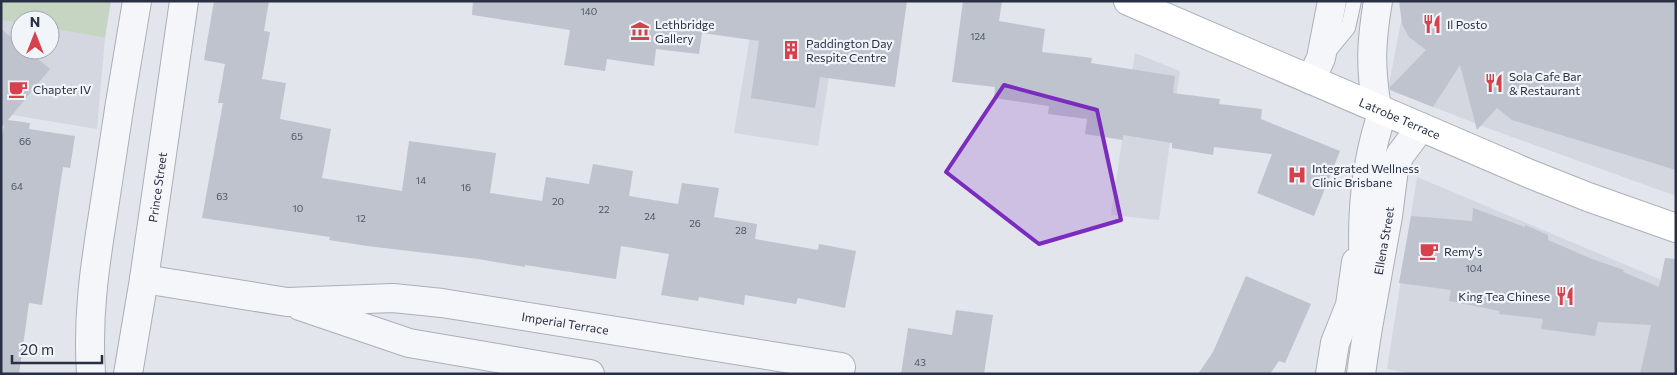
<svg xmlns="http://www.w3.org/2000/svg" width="1677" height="375" viewBox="0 0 1677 375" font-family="Commissioner,sans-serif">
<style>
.built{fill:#d4d7e0}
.green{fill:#c6d5c2}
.building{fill:#bec3ce}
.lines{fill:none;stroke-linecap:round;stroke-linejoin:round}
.service-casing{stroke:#aaafb9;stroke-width:16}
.minor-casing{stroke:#aaafb9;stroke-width:30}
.tertiary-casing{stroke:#aaafb9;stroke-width:30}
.secondary-casing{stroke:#aaafb9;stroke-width:30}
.service{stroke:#f5f6f9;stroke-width:14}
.minor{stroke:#f5f6f9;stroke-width:28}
.tertiary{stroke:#f5f6f9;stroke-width:28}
.secondary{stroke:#fff;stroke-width:28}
.marked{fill:#7b2cbf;fill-opacity:0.2;stroke:#7b2cbf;stroke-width:4;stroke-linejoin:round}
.labels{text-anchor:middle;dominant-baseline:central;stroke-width:4.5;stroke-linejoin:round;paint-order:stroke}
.number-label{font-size:10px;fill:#4e5566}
.poi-label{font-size:12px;fill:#293044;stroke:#f1f4f8;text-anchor:start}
.street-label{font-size:12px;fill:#293044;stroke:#f1f4f8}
</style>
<rect width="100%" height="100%" fill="#e2e5eb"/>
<path class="built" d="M 756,1 L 841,1 L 818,146 L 734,133 Z
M 1405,1 L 1676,1 L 1676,196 L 1482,126 L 1388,89 Z
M 1,20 L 20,23 L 20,50 L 50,50 L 50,28 L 105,38 L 97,129 L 1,113 Z
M 1135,53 L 1180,71 L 1159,220 L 1111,215 Z
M 1417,177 L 1676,286 L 1676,374 L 1413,374 L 1387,369 Z"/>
<path class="green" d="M 1,1 L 111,1 L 105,38 L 50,28 L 50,20 L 20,20 L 20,23 L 1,20 Z"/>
<path class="building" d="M 214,1 L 269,1 L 264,31 L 270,32 L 262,79 L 286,83 L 280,119 L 331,129 L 322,178 L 402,191 L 409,141 L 496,153 L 490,193 L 542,201 L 546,177 L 589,184 L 593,164 L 633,171 L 629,196 L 678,204 L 682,183 L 719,188 L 714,217 L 757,224 L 755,239 L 818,250 L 819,244 L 856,251 L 845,308 L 798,298 L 796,304 L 745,295 L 744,305 L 699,297 L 698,301 L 661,295 L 669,254 L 621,246 L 616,279 L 525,265 L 525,267 L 478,259 L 367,246 L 329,240 L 330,237 L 202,218 L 223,103 L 218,103 L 225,64 L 204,60 Z
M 473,1 L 907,1 L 895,87 L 820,77 L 815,108 L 751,98 L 759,41 L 702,33 L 699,54 L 656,49 L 654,66 L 607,59 L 605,71 L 564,65 L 570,30 L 472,15 Z
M 963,1 L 1002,1 L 999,21 L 1045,29 L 1042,52 L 1092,58 L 1091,63 L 1175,76 L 1173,93 L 1220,99 L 1219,104 L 1262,109 L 1261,119 L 1340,151 L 1314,216 L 1257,193 L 1272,154 L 1214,147 L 1213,155 L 1172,148 L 1172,143 L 1123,135 L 1123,140 L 1085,134 L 1087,119 L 1048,114 L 1049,106 L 994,98 L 995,87 L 952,82 Z
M 1399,1 L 1676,1 L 1676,170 L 1512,120 L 1497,108 L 1477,130 L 1460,65 L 1433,107 L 1390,90 L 1390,87 L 1426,50 L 1409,37 L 1402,24 Z
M 1,29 L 20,44 L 20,50 L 27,50 L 50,69 L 8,120 L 30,123 L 29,129 L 75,136 L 70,168 L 63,167 L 42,305 L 29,303 L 19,374 L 1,374 L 1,142 L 4,125 L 1,128 Z
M 1473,208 L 1525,227 L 1525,225 L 1548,235 L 1548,240 L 1592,259 L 1624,270 L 1623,272 L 1659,287 L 1665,258 L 1676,259 L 1676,374 L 1640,374 L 1651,325 L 1598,322 L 1595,336 L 1541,329 L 1543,319 L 1499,314 L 1500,311 L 1449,301 L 1451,290 L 1399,283 L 1411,216 L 1472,221 Z
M 1246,276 L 1311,304 L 1285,363 L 1279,361 L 1270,374 L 1198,374 L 1213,352 Z
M 956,310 L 993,315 L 984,374 L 901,374 L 908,328 L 952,335 Z"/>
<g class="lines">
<g class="service-casing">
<path id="service" d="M 1326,55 L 1348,28 L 1354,1"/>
</g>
<g class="minor-casing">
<g id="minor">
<path d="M 1311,80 L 1321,58 L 1332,1"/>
<path d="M 1377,108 C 1370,67 1371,42 1378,1"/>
<path id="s1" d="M 144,279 L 287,302 L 393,298 L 442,303 L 841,367"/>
<path d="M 300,306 L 409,343 L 590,374"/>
<path d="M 91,374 C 87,315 95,265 104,208 C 114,139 125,70 137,1"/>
<path id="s2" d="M 128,374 L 144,279 L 184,1"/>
<path d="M 1330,374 L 1335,343 L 1350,305 L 1356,262"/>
</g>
</g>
<g class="tertiary-casing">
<g id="tertiary">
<path id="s3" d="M 1383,111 C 1357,185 1362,256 1367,333 L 1388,216 L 1394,169 L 1400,155 L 1421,127"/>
<path d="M 1361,374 L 1367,333"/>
</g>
</g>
<g class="secondary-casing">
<g id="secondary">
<path id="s4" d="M 1128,1 L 1530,174 L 1588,197 L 1676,228"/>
</g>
</g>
<use href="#service" class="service"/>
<use href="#minor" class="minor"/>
<use href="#tertiary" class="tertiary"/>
<use href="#secondary" class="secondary"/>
</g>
<path class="marked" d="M 1004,85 L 1097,110 L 1121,220 L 1039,244 L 946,172 Z"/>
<defs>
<g id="restaurant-bare" transform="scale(1.5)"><path d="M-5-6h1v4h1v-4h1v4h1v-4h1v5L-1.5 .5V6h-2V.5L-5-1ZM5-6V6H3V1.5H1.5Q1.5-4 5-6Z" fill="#d5414c" stroke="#f1f4f8" stroke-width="2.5" paint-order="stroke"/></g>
<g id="museum-bare" transform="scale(1.5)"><path d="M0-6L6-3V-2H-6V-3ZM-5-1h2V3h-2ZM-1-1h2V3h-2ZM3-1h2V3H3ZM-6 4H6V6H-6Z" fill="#d5414c" stroke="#f1f4f8" stroke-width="2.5" paint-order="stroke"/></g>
<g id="building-bare" transform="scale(1.5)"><path d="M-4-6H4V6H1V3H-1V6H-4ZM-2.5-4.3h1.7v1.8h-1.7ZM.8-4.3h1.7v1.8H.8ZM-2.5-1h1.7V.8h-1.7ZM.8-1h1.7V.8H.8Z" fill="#d5414c" stroke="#f1f4f8" stroke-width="2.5" paint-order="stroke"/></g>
<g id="cafe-bare" transform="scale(1.5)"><path d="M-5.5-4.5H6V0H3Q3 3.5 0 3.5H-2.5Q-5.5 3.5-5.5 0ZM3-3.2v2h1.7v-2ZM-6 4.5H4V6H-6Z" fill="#d5414c" stroke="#f1f4f8" stroke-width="2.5" paint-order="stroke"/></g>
<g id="hospital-bare" transform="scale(1.5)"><path d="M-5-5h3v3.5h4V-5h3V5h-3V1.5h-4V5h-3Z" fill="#d5414c" stroke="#f1f4f8" stroke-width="2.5" paint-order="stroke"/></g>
</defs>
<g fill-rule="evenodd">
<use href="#restaurant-bare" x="1432" y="24"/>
<use href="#museum-bare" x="640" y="31"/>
<use href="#building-bare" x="791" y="50"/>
<use href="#restaurant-bare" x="1494" y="83"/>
<use href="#cafe-bare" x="18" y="89"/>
<use href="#hospital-bare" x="1297" y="175"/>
<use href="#cafe-bare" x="1429" y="251"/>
<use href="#restaurant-bare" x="1565" y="296"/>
</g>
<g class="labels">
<g class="number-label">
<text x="589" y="11">140</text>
<text x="978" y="36">124</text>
<text x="297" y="136">65</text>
<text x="25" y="141">66</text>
<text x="421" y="180">14</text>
<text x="17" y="186">64</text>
<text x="466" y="187">16</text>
<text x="222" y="196">63</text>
<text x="558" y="201">20</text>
<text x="298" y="208">10</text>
<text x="604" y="209">22</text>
<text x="650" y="216">24</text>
<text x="361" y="218">12</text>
<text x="695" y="223">26</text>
<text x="741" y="230">28</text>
<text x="1474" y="268">104</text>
<text x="920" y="362">43</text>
</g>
<g class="poi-label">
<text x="655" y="24">Lethbridge<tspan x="655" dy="14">Gallery</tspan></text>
<text x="1447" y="24">Il Posto</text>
<text x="806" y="43">Paddington Day<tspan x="806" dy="14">Respite Centre</tspan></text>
<text x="1509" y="76">Sola Cafe Bar<tspan x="1509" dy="14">&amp; Restaurant</tspan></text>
<text x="33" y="89">Chapter IV</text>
<text x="1312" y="168">Integrated Wellness<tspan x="1312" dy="14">Clinic Brisbane</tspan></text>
<text x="1444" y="251">Remy's</text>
<text x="1550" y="296" text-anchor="end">King Tea Chinese</text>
</g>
<g class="street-label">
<text stroke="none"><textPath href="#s4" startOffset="296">Latrobe Terrace</textPath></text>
<text stroke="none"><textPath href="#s2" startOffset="189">Prince Street</textPath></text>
<text stroke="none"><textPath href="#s3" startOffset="318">Ellena Street</textPath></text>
<text stroke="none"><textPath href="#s1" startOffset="425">Imperial Terrace</textPath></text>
</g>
</g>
<rect width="1677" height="375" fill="none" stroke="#293044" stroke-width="5"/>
<g transform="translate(35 35)"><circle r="24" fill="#f1f4f8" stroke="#a1a6b0"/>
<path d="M0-4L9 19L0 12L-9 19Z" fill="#d5414c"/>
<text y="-8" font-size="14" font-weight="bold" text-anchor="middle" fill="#293044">N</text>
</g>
<path d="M12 355v8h90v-8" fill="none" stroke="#293044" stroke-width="2.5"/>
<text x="20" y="355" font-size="15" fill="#293044" stroke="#f1f4f8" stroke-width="4" paint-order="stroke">20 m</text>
</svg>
